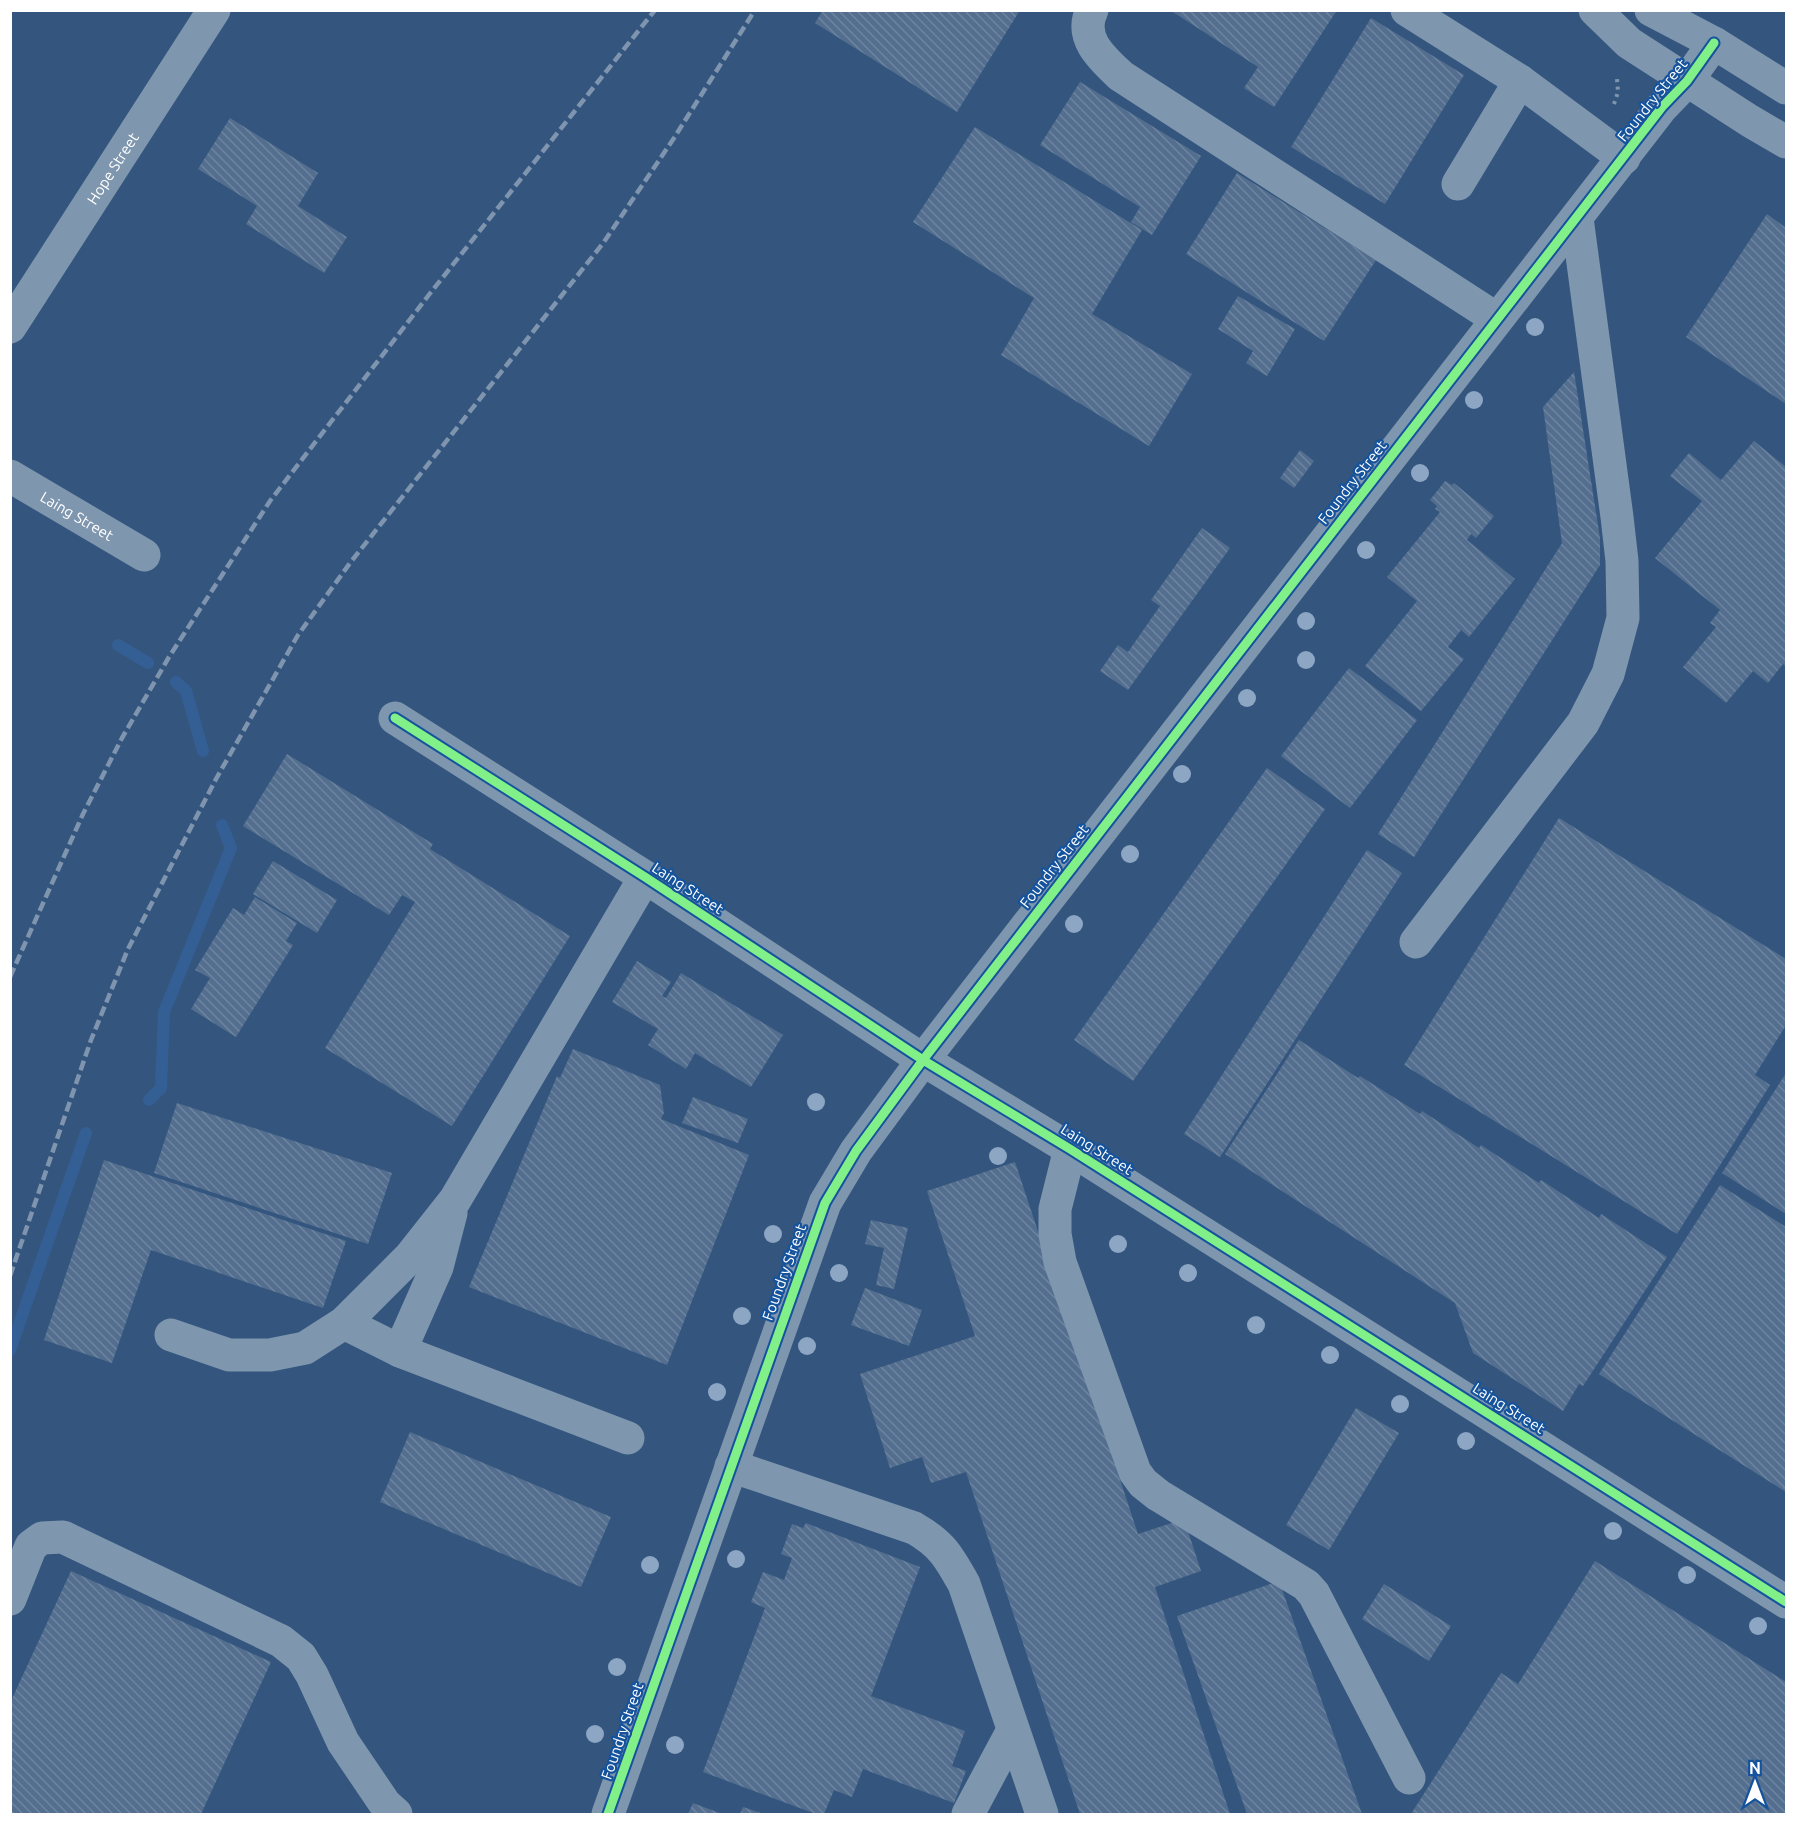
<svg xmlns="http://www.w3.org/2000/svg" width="1797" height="1825" viewBox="0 0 1797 1825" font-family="Ubuntu,sans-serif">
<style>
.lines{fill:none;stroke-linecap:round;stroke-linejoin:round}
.stream{stroke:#345f94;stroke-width:12}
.building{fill:url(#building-back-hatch)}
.path{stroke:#7f96af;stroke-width:4;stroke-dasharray:3 4.5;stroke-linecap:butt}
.minor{stroke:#7f96af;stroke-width:33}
.rail{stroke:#7f94ae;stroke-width:4.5;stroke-dasharray:10 4.5;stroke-linecap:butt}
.cycleway-casing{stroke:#15539d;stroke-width:13}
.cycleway{stroke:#82f089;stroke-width:9}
.tree{fill:#8ca6c4}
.labels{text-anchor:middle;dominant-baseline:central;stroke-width:4.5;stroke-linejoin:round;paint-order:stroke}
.street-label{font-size:15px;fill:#fff;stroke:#15539d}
</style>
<defs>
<pattern id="building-back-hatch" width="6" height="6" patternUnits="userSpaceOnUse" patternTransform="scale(1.5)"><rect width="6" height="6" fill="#536e8e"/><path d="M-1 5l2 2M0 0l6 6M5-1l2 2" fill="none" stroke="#6d849f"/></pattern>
</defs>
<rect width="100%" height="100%" fill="#34567e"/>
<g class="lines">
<path class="stream" d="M 118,645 L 148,663
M 176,682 L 186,691 L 203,751
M 149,1100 L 161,1088 L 164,1012 L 231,848 L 222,825
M 10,1350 L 86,1133"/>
</g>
<path class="building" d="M 823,10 L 1020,10 L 957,112 L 815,23 Z
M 1170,10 L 1337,10 L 1274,107 L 1244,88 L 1258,67 Z
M 1371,18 L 1464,75 L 1385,204 L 1291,147 Z
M 1080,82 L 1201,156 L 1152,235 L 1131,222 L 1140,207 L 1040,145 Z
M 230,118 L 318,173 L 298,206 L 347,237 L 324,273 L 246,224 L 257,206 L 198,169 Z
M 975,127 L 1142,230 L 1092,314 L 1192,374 L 1149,446 L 1001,355 L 1034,298 L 913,222 Z
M 1237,173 L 1376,260 L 1324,341 L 1186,254 Z
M 1767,214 L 1786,228 L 1786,404 L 1686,337 Z
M 1238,296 L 1295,329 L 1267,376 L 1246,363 L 1253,351 L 1218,329 Z
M 1574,372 L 1600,538 L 1600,565 L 1414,857 L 1378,834 L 1562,543 L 1543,407 Z
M 1754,441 L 1786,467 L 1786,667 L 1783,664 L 1768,683 L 1753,671 L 1726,703 L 1683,667 L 1716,627 L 1710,623 L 1720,610 L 1655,558 L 1702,501 L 1670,476 L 1689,453 L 1721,480 Z
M 1300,450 L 1314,461 L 1294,488 L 1280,478 Z
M 1445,481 L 1452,485 L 1454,483 L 1494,516 L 1476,538 L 1471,534 L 1467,540 L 1515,579 L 1469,637 L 1461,630 L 1448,647 L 1464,659 L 1421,711 L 1365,666 L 1417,601 L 1387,577 L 1440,512 L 1435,509 L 1437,506 L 1430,500 Z
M 1202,528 L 1230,548 L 1128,690 L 1100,671 L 1118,645 L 1128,652 L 1160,606 L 1151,600 Z
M 1349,668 L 1417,720 L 1350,808 L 1281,756 Z
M 287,754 L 433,844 L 430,849 L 570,936 L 452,1126 L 325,1048 L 415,902 L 402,895 L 389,915 L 243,826 Z
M 1267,768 L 1325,809 L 1133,1081 L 1074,1040 Z
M 1559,818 L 1786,959 L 1786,1025 L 1755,1075 L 1770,1085 L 1677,1234 L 1404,1065 Z
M 1367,850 L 1402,873 L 1220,1157 L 1184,1134 Z
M 273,861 L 337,900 L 317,933 L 253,894 Z
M 255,897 L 297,923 L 286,941 L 293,945 L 236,1037 L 191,1009 L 210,978 L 195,970 L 233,908 L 244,915 Z
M 637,961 L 671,982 L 662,996 L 666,998 L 681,973 L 783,1035 L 751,1087 L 695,1053 L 686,1069 L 648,1045 L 658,1029 L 612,1002 Z
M 1299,1040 L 1358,1078 L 1360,1076 L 1420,1114 L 1422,1111 L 1479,1148 L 1481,1145 L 1539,1183 L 1541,1180 L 1599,1218 L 1601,1214 L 1667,1257 L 1583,1386 L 1579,1384 L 1563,1411 L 1473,1353 L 1455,1303 L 1225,1154 Z
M 573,1049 L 660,1085 L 664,1113 L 661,1119 L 749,1155 L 667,1365 L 469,1287 L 557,1076 L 560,1078 Z
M 1786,1073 L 1786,1214 L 1722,1173 Z
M 693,1097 L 748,1119 L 738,1143 L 682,1123 Z
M 177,1103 L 392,1173 L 368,1244 L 154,1173 Z
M 104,1160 L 346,1241 L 323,1308 L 151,1250 L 112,1363 L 44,1340 Z
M 1015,1162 L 1138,1534 L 1184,1519 L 1201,1571 L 1155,1587 L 1230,1814 L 1080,1814 L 966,1472 L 931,1483 L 922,1457 L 890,1468 L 860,1374 L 975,1336 L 927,1191 Z
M 1720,1185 L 1786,1227 L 1786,1492 L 1599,1374 Z
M 871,1220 L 908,1228 L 894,1289 L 876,1285 L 884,1248 L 865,1244 Z
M 865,1288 L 922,1310 L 909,1346 L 851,1325 Z
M 1356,1408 L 1399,1433 L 1329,1550 L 1286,1525 Z
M 410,1432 L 611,1517 L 581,1587 L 380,1502 Z
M 806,1523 L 920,1567 L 871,1696 L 965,1731 L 952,1766 L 966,1771 L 954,1803 L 863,1769 L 852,1797 L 834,1790 L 824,1814 L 816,1814 L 703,1772 L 765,1608 L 751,1602 L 763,1572 L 784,1580 L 792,1558 L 781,1554 L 792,1524 L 803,1528 Z
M 1595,1561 L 1786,1682 L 1786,1814 L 1411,1814 L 1501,1673 L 1518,1684 Z
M 71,1571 L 271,1662 L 201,1814 L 10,1814 L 10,1703 Z
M 1279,1581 L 1362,1814 L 1247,1814 L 1177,1616 Z
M 1384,1584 L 1451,1626 L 1429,1661 L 1362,1619 Z
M 693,1803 L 722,1814 L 688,1814 Z
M 743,1807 L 764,1814 L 740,1814 Z"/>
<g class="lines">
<path class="path" d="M 1614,104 L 1618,92 L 1617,79"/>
<g class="minor">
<path d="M 1092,10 C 1078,38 1103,59 1121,76 L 1497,319"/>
<path d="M 1407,10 L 1520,81 L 1624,158"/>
<path d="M 1595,10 L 1629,43 L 1750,121 L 1786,142"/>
<path d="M 1651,10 L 1714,43 L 1786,88"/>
<path d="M 1458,184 L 1520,81"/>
<path id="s1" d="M 10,327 L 214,10"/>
<path id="s2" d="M 10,476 L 144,555"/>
<path d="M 395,718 L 645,877 L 923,1060 L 1070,1149 L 1786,1602"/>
<path d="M 1416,942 L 1583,723 L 1608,674 L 1623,618 L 1622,561 L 1617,517 L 1577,218"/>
<path d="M 1070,1149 L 1055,1209 L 1055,1234 L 1060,1262 L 1135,1472 L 1143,1483 L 1158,1495 L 1306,1585 L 1314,1594 L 1409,1778"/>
<path d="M 451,1213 L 437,1267 L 400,1351 L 628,1438"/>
<path d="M 344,1323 L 400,1351"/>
<path d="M 171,1335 L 229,1355 L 270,1355 L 305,1348 L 344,1323 L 410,1257 L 455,1200 L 645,877"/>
<path d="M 731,1466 L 914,1528 C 942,1544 949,1557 964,1584 L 1042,1814"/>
<path d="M 10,1599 L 31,1546 L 42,1538 L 63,1537 L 281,1641 L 301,1657 L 312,1675 L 343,1742 L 385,1804 L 396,1814"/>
<path d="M 608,1814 L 825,1203 L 856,1151 L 923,1060 L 1662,107 L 1687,81 L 1714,43"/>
<path d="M 968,1814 L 1013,1730"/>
</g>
<path class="rail" d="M 10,977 L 83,814 L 122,738 L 169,657 L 270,501 L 428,296 L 655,10
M 10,1276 L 91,1040 L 128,949 L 216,779 L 298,635 L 350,563 L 604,242 L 674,138 L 755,10"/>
<g class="cycleway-casing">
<path id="cycleway" d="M 395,718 L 645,877 L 923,1060 L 1070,1149 L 1786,1602
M 608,1814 L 825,1203 L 856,1151 L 923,1060 L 1662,107 L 1687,81 L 1714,43"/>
</g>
<use href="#cycleway" class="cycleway"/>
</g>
<g class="tree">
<circle cx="1535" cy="327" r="9"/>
<circle cx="1474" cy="400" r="9"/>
<circle cx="1420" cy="473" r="9"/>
<circle cx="1366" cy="550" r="9"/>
<circle cx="1306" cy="621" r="9"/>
<circle cx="1306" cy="660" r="9"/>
<circle cx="1247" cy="698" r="9"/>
<circle cx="1182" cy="774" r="9"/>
<circle cx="1130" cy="854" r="9"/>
<circle cx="1074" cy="924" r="9"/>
<circle cx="816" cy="1102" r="9"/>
<circle cx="998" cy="1156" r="9"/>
<circle cx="773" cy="1234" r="9"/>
<circle cx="1118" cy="1244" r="9"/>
<circle cx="839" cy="1273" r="9"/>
<circle cx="1188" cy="1273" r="9"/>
<circle cx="742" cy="1316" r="9"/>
<circle cx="1256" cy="1325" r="9"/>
<circle cx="807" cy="1346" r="9"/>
<circle cx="1330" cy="1355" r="9"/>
<circle cx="717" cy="1392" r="9"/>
<circle cx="1400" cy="1404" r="9"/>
<circle cx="1466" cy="1441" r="9"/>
<circle cx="1613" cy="1531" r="9"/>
<circle cx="736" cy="1559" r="9"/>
<circle cx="650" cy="1565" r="9"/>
<circle cx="1687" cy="1575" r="9"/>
<circle cx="1758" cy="1626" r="9"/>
<circle cx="617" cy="1667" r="9"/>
<circle cx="595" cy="1734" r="9"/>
<circle cx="675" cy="1745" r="9"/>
</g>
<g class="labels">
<g class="street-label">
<text transform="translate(1652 100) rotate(-51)">Foundry Street</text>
<text stroke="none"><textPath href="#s1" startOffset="189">Hope Street</textPath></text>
<text transform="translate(1352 482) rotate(-52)">Foundry Street</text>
<text stroke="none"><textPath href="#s2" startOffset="78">Laing Street</textPath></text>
<text transform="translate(1054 866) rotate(-52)">Foundry Street</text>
<text transform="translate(688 888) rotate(33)">Laing Street</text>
<text transform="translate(1097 1149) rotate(32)">Laing Street</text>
<text transform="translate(784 1272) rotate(-70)">Foundry Street</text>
<text transform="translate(1509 1408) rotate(32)">Laing Street</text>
<text transform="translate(622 1731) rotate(-71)">Foundry Street</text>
</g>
</g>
<rect width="1797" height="1825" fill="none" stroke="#ffffff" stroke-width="24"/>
<g transform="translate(1755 1783)" stroke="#15539d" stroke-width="4.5" paint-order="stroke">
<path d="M0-4.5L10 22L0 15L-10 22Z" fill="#ffffff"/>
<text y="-9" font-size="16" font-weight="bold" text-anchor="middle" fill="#ffffff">N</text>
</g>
</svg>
